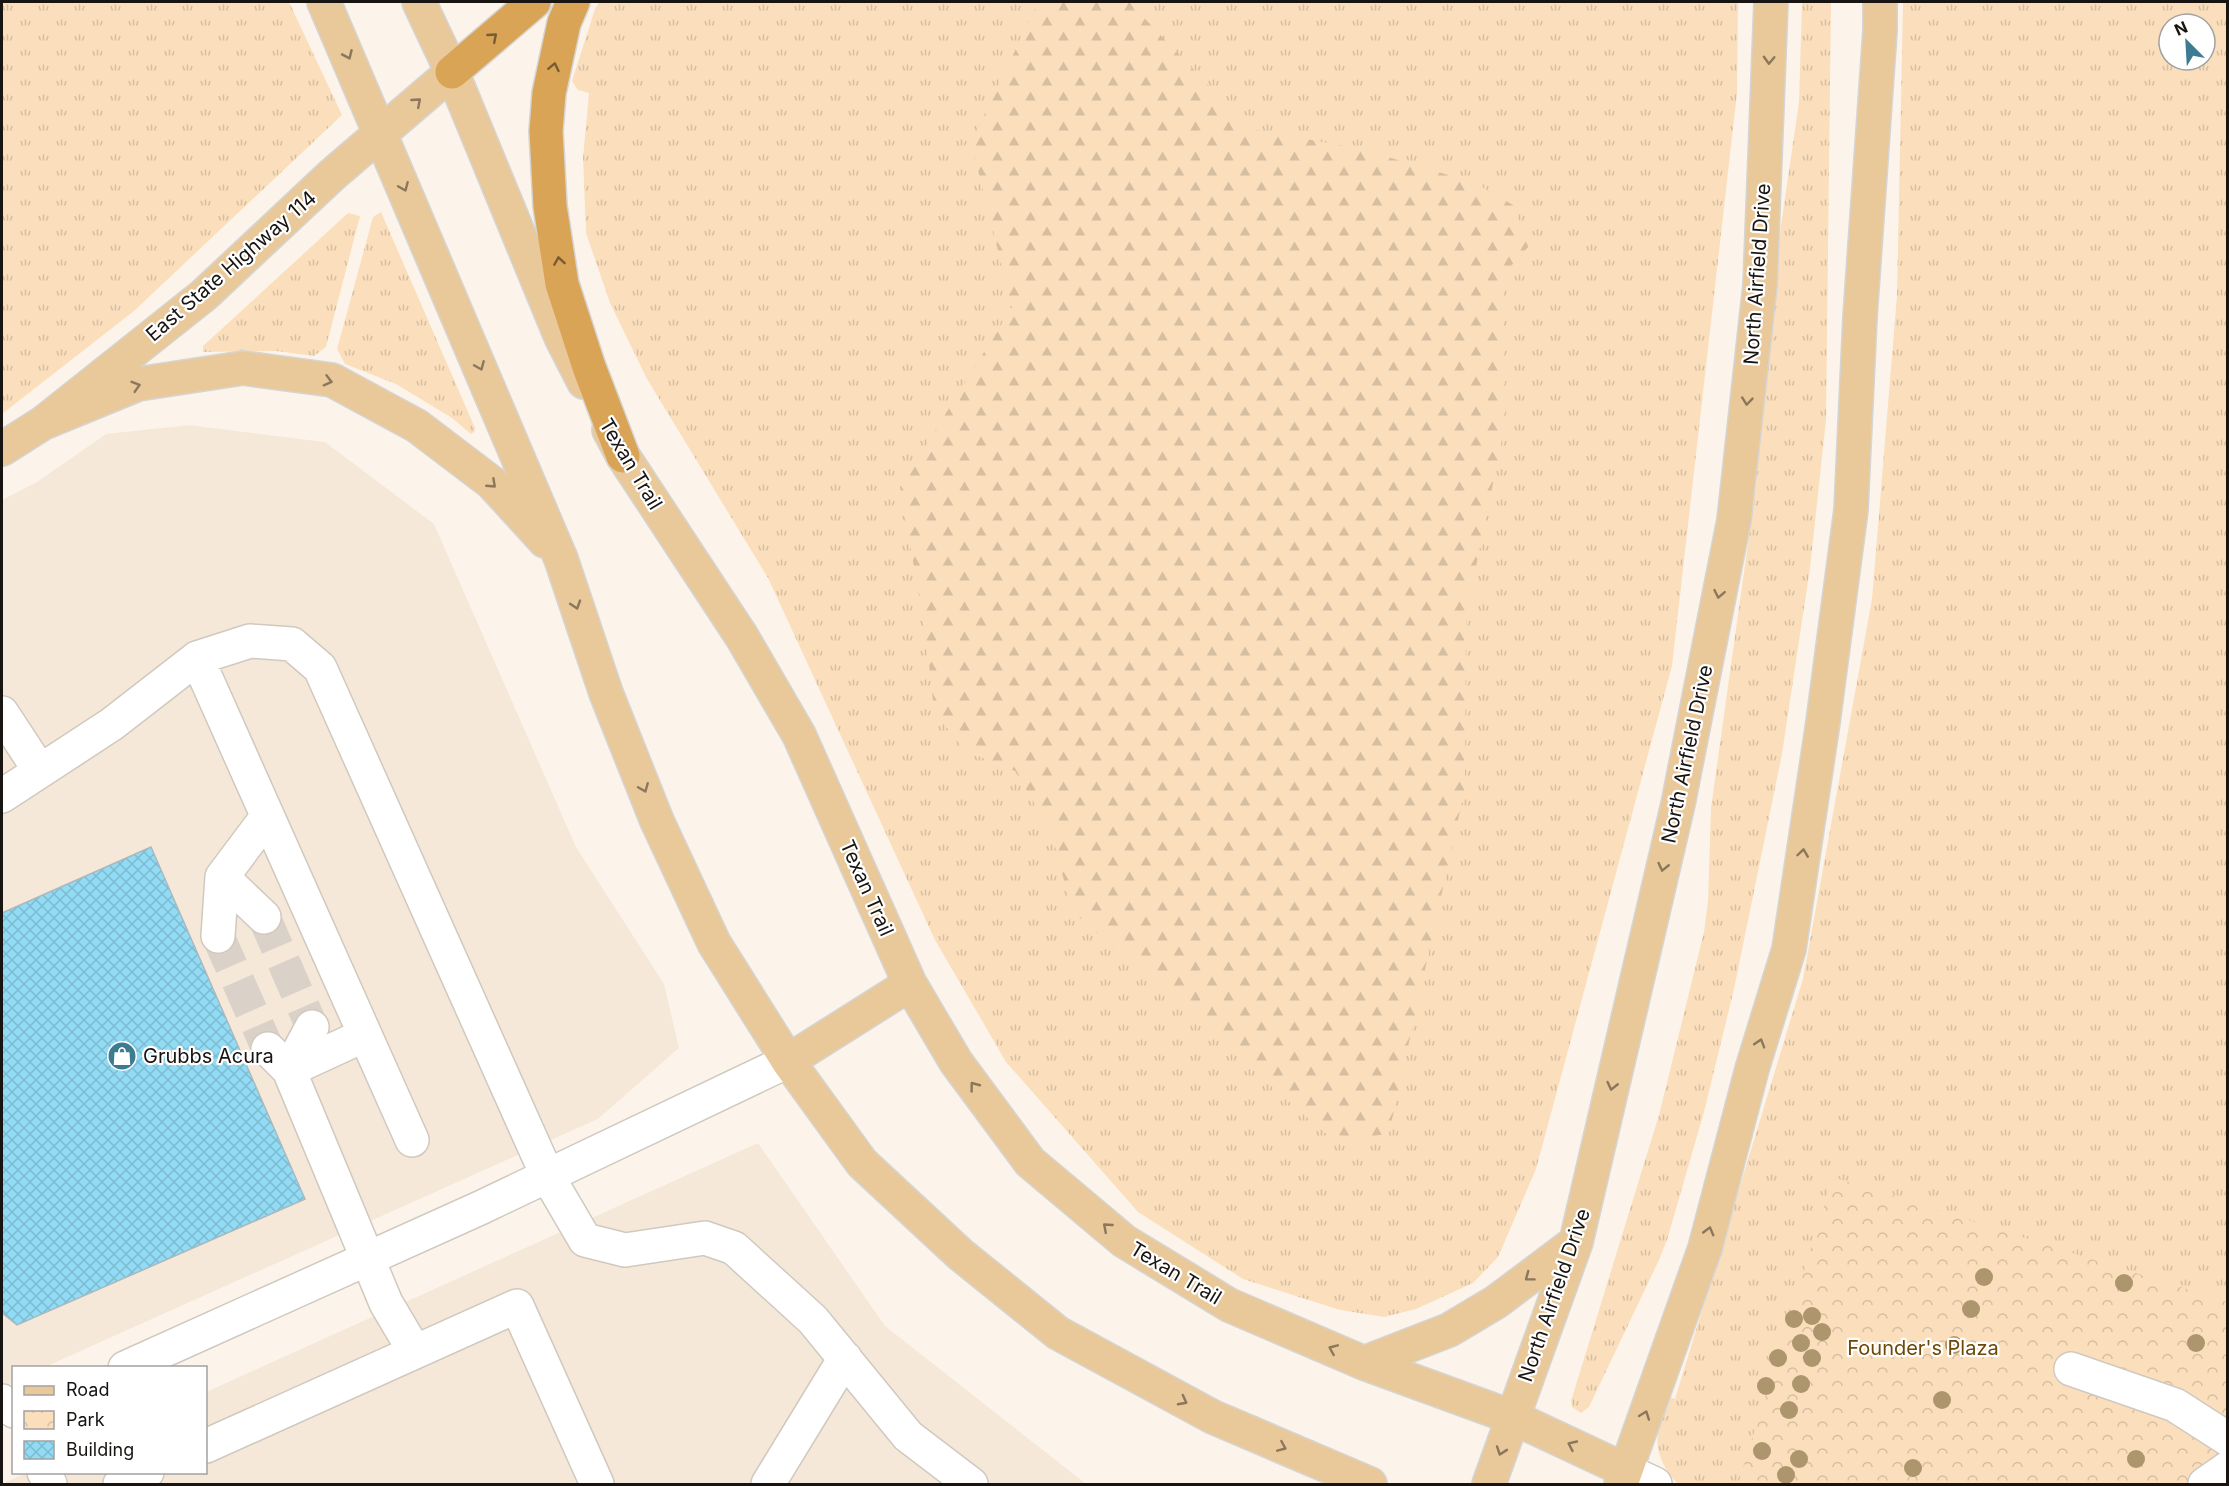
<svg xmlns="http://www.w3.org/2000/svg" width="2229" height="1486" viewBox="0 0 2229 1486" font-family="Inter,sans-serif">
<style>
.built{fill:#f5e8d8}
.grass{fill:url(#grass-tufts);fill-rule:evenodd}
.forest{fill:url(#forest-firs)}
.park{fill:url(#park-crowns)}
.building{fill:url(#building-cross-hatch);stroke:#abb8bd;stroke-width:1.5}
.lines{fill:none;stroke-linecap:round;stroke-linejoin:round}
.minor-tunnel{stroke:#dad2c9;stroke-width:33;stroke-dasharray:33 16;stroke-linecap:butt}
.minor-casing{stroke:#d0c9bf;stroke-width:36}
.major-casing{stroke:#d5d5d4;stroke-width:36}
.highway-casing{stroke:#d5d5d4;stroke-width:36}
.minor{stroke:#fff;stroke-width:33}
.major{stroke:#e9c89a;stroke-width:33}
.highway{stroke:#daa456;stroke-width:33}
.tree{fill:#ad956d}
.oneway{stroke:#785c34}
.oneway2{stroke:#8a775c}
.labels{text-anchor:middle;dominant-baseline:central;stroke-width:4.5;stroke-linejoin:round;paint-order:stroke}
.street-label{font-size:20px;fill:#171411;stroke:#fff}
.poi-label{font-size:20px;fill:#171411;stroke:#fff;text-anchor:start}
.park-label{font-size:20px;fill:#6d4807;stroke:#fff}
</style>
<defs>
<pattern id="grass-tufts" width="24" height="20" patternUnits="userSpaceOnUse" patternTransform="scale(1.5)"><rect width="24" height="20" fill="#fbdfbc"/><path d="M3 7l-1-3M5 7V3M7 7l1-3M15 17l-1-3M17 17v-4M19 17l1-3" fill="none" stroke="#d6bea1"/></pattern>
<pattern id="forest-firs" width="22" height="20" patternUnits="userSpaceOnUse" patternTransform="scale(1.5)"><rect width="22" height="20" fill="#fbdfbc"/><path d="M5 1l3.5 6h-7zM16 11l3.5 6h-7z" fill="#d6bea1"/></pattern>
<pattern id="park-crowns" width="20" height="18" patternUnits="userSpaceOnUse" patternTransform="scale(1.5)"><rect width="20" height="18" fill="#fbdfbc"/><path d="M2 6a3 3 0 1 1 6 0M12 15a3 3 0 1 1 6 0" fill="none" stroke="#d6bea1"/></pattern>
<pattern id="building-cross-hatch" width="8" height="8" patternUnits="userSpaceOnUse" patternTransform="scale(1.5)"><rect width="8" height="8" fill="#92dbf4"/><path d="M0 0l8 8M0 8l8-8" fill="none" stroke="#7dbbd0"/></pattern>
</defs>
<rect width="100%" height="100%" fill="#fcf4ea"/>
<path class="built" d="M 189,425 L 325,442 L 434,524 L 576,847 L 664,984 L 679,1048 L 598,1119 L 45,1367 L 14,1368 L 13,1382 L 2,1387 L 2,500 L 37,482 L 106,434 Z
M 758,1143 L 885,1326 L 1086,1484 L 2,1484 L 26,1473 L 206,1472 L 206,1392 Z"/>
<path class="grass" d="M 2,2 L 289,2 L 342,115 L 134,311 L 2,414 Z
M 599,2 L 1738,2 L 1737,93 L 1672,666 L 1536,1169 L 1498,1257 L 1473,1283 L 1416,1309 L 1384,1317 L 1340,1310 L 1243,1279 L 1138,1212 L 1006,1062 L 935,940 L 768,578 L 647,379 L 610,303 L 586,233 L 583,158 L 589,93 L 578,90 L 572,81 L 595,9 Z
M 1802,2 L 1831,2 L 1826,420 L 1810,568 L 1782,754 L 1734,989 L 1704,1112 L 1667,1240 L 1659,1260 L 1589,1407 L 1581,1413 L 1572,1407 L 1571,1401 L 1659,1115 L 1704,932 L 1708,901 L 1711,808 L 1756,486 L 1772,287 L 1799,102 Z
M 1903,2 L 2227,2 L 2227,1405 L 1966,1484 L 1678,1484 C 1650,1455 1655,1431 1667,1396 L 1675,1399 L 1803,979 L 1872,599 L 1897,295 ZM 2169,24 L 2205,24 L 2205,60 L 2169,60 Z
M 381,212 L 475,428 L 474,432 L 471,434 L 452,418 L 396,384 L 345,364 L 337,349 L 373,217 Z
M 348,213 L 360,216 L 326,347 L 314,356 L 276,351 L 203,352 L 203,346 Z"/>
<path class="forest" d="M 1042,2 L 1129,2 L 1250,129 L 1361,149 L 1475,183 L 1513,205 L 1529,246 L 1503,275 L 1506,420 L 1466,615 L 1465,788 L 1389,1133 L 1361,1139 L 1325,1133 L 1072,911 L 1051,831 L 1015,771 L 964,750 L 934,711 L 926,635 L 900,487 L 1012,307 L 971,142 L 1036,7 Z"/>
<path class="park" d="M 1833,1177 L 2227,1302 L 2227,1484 L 1738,1484 Z"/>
<path class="building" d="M 151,847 L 305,1199 L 17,1325 L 2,1313 L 2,913 Z"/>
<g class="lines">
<path class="minor-tunnel" d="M 264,917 L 312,1027
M 218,936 L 268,1049"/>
<g class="minor-casing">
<path id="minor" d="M 197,658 L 412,1140
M 2,713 L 40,771
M 2,796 L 112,724 L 197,658 L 250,641 L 292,644 L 320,668 L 547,1175 L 585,1240 L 625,1250 L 705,1238 L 734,1248 L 813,1320 L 908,1436 L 971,1484
M 264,917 L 222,877 L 267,817
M 218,936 L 222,877
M 268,1049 L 289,1070 L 386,1303 L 415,1352
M 289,1070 L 365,1035
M 289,1070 L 312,1027
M 125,1368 L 480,1208 L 788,1061
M 2071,1369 L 2175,1405 L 2228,1439
M 2,1401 L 14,1411
M 206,1446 L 517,1306 L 597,1484
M 1625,1470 L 1655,1484
M 44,1472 L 50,1484
M 120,1484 L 147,1472
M 768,1484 L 845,1358
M 2205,1484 L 2228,1468"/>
</g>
<g class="major-casing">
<path id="major" d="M 324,2 L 561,559 L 606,693 L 657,821 L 714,943 L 788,1061 L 862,1163 L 960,1254 L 1058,1333 L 1213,1417 L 1370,1484
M 419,2 L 452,72 L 561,337 L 584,382
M 43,423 L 138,384 L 243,368 L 332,380 L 417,426 L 492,483 L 545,541
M 609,430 L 623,456 L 742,637 L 799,735 L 910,984 L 956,1062 L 1030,1162 L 1124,1241 L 1229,1305 L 1364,1363 L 1512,1417 L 1625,1470
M 2,449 L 43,423 L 204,295 L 332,175 L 452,72
M 788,1061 L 910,984
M 1364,1363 L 1449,1330 L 1496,1302 L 1576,1242
M 1489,1484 L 1576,1242 L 1678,804 L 1734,520 L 1760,285 L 1771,2
M 1621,1484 L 1705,1248 L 1752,1069 L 1789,949 L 1823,722 L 1851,510 L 1860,317 L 1880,31 L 1880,2"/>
</g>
<g class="highway-casing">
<path id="highway" d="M 573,2 L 564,23 L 549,93 L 546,131 L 550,206 L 562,284 L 589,367 L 623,456
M 452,72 L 534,2"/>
</g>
<use href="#minor" class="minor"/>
<use href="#major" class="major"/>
<use href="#highway" class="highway"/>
</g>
<g class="tree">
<circle cx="1984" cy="1277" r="9"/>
<circle cx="2124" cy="1283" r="9"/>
<circle cx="1971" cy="1309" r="9"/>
<circle cx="1812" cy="1316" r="9"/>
<circle cx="1794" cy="1319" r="9"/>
<circle cx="1822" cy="1332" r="9"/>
<circle cx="1801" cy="1343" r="9"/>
<circle cx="2196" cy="1343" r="9"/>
<circle cx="1954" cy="1345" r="9"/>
<circle cx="1778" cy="1358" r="9"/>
<circle cx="1812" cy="1358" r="9"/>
<circle cx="1801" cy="1384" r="9"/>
<circle cx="1766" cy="1386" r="9"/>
<circle cx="1942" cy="1400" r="9"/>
<circle cx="1789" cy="1410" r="9"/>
<circle cx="1762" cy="1451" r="9"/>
<circle cx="1799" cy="1459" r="9"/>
<circle cx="2136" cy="1459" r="9"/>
<circle cx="1913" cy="1468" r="9"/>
<circle cx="1786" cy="1475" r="9"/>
</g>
<defs><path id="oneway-chevron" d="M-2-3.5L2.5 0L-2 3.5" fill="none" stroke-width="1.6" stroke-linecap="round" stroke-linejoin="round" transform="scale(1.5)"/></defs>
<g class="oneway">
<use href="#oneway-chevron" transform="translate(493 37) rotate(-41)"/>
<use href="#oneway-chevron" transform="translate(554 67) rotate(-78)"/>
<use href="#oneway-chevron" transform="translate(559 261) rotate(-99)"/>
</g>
<g class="oneway2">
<use href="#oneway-chevron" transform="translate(348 55) rotate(66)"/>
<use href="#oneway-chevron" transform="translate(1769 60) rotate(92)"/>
<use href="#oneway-chevron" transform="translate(417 102) rotate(-41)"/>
<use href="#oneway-chevron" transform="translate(404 187) rotate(67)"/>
<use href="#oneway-chevron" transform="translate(480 366) rotate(67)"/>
<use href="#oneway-chevron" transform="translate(328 381) rotate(15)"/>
<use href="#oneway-chevron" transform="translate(136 386) rotate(-17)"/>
<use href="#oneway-chevron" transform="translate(1747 401) rotate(96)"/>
<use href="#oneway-chevron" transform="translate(492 484) rotate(43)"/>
<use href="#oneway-chevron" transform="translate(1719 594) rotate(101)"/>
<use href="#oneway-chevron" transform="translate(576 605) rotate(72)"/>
<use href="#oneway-chevron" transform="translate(644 788) rotate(68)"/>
<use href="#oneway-chevron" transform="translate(1803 853) rotate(-82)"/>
<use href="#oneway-chevron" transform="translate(1663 867) rotate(103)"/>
<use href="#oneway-chevron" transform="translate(1760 1043) rotate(-73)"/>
<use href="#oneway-chevron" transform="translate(974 1086) rotate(-127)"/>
<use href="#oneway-chevron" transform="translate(1612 1086) rotate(103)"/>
<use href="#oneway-chevron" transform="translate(1107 1227) rotate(-139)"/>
<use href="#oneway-chevron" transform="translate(1709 1231) rotate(-75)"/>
<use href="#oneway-chevron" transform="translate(1529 1277) rotate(143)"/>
<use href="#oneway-chevron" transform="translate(1333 1349) rotate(-157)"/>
<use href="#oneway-chevron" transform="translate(1183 1401) rotate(28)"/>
<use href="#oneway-chevron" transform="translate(1645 1415) rotate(-70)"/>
<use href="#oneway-chevron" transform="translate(1572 1445) rotate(-155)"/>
<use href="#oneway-chevron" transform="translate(1282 1447) rotate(23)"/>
<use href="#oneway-chevron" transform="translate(1501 1451) rotate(109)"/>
</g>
<defs>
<g id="shop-disc" transform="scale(1.5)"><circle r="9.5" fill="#3c7b90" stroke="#fff"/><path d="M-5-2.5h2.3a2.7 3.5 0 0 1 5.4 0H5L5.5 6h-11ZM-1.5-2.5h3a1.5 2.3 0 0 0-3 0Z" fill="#fff"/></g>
</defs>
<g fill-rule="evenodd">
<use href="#shop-disc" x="122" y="1056"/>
</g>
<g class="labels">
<g class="street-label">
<text transform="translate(231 266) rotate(-41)">East State Highway 114</text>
<text transform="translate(1757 274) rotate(-86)">North Airfield Drive</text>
<text transform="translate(631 464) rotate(59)">Texan Trail</text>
<text transform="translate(1687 754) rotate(-78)">North Airfield Drive</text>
<text transform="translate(867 888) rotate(66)">Texan Trail</text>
<text transform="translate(1176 1273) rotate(31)">Texan Trail</text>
<text transform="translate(1554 1295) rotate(-71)">North Airfield Drive</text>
</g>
<g class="poi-label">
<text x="143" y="1056">Grubbs Acura</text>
</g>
<g class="park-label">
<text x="1923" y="1348">Founder's Plaza</text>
</g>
</g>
<rect width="2229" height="1486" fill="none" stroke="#171411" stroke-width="6"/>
<rect x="12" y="1366" width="195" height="108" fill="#ffffff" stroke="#a2a1a0" stroke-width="1.5"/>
<rect x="24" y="1386" width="30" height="9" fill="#e9c89a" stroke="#a2a1a0" stroke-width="1.5"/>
<text x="66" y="1396" font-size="18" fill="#171411">Road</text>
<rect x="24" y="1411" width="30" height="18" fill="url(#park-crowns)" stroke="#a2a1a0" stroke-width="1.5"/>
<text x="66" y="1426" font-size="18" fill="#171411">Park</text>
<rect x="24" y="1441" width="30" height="18" fill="url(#building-cross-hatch)" stroke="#a2a1a0" stroke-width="1.5"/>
<text x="66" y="1456" font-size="18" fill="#171411">Building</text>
<g transform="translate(2187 42) rotate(336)"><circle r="28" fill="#ffffff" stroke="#a2a1a0" stroke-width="1.5"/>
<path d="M0-4.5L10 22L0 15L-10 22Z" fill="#3c7b90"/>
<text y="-9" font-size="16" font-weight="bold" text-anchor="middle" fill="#171411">N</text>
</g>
</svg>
